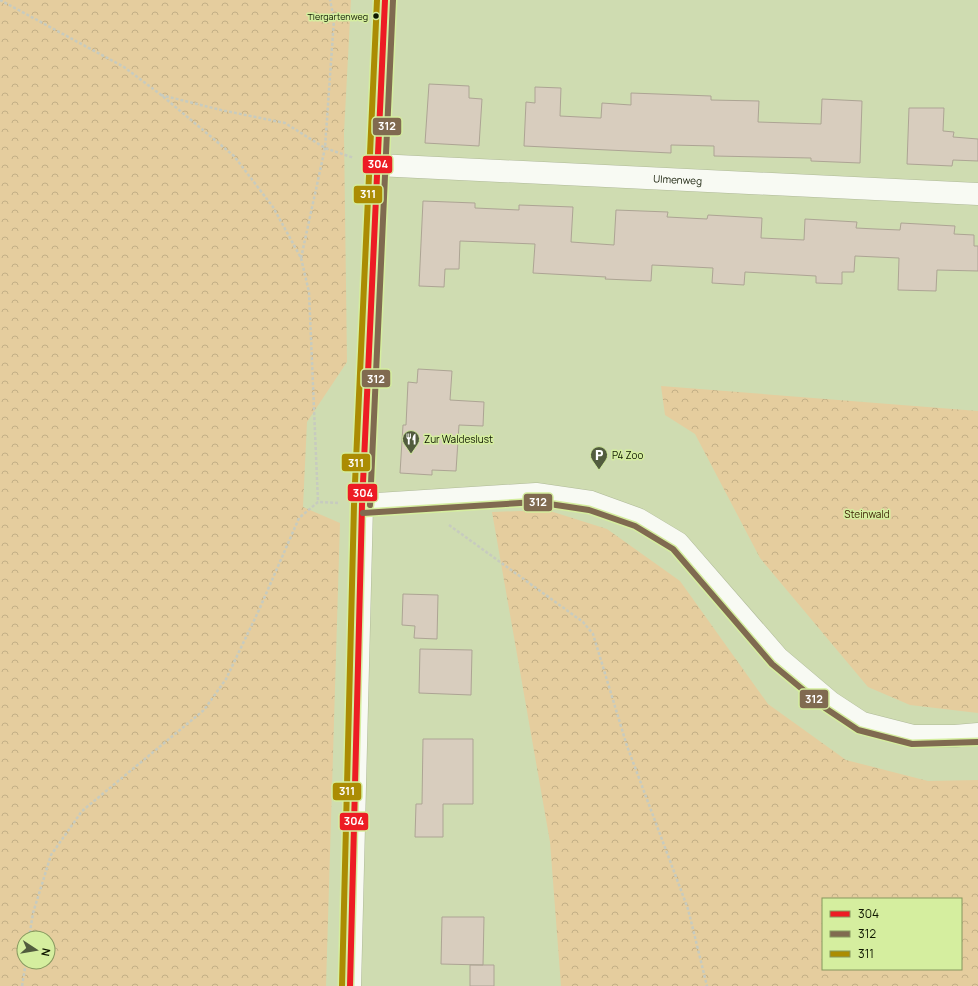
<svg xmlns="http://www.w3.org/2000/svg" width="978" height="986" viewBox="0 0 978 986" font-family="Manrope,sans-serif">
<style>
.forest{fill:url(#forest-crowns);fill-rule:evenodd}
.building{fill:#d8cdbe;stroke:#ada494}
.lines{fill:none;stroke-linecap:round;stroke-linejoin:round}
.minor-casing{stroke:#afb998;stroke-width:23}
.path{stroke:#c7cbbf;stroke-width:2.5;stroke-dasharray:3 2;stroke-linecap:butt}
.minor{stroke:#f8faf3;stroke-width:22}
.bus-1-casing{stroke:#d5ee9f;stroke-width:9}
.bus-2-casing{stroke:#d5ee9f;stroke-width:9}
.bus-3-casing{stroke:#d5ee9f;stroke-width:9}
.bus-1{stroke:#ed1c24;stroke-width:6}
.bus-2{stroke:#806a50;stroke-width:6}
.bus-3{stroke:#ab8c03;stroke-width:6}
.bus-dot{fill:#0f1700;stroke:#d5ee9f;stroke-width:1.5}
.labels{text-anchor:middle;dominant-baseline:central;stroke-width:3;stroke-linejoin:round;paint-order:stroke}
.bus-label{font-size:9px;fill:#0f1700;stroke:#d5ee9f;text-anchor:end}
.street-label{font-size:10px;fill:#0f1700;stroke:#d5ee9f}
.poi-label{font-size:10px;fill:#0f1700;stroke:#d5ee9f;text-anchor:start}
.park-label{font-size:10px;fill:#3f2305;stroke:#d5ee9f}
.line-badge{stroke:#d5ee9f;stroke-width:1.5}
.badge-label{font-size:11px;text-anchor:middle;font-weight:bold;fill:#fff}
</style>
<defs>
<pattern id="forest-crowns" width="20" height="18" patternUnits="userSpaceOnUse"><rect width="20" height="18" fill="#e5cd9e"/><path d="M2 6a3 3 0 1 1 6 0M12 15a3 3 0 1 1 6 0" fill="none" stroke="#c3af86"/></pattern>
</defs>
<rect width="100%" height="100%" fill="#cfdcb1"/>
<path class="forest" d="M 0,0 L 351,0 L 344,133 L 347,362 L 307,422 L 303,507 L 340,523 L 326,986 L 0,986 ZM 24,938 L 48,938 L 48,962 L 24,962 Z
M 661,386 L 978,411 L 978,713 L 910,705 L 868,687 L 760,558 L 695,434 L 665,415 Z
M 547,510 L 607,529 L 680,581 L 768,704 L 846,760 L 928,781 L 978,780 L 978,986 L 561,986 L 550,842 L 492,512 ZM 823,899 L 961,899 L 961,969 L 823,969 Z"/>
<path class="building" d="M 429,84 L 469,86 L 469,98 L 482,99 L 479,146 L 425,143 Z
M 535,87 L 561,88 L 560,116 L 599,118 L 601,118 L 602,103 L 631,105 L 631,93 L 711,96 L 711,100 L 759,101 L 758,122 L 821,124 L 822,99 L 862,101 L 860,163 L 811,161 L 811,158 L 714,156 L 714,146 L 671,145 L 671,153 L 524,146 L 526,102 L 535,103 Z
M 909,108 L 944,108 L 943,131 L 954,132 L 953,137 L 978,139 L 978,161 L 953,160 L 952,166 L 907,164 Z
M 423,201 L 475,203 L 475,208 L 519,210 L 519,205 L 573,207 L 571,242 L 614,245 L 616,210 L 668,212 L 667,217 L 707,219 L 708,215 L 762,218 L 761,238 L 804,240 L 805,219 L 857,222 L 856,228 L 876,229 L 900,230 L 901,223 L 955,226 L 954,234 L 974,235 L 974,246 L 978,246 L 978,271 L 937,270 L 936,291 L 898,290 L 899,258 L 855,256 L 854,272 L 842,272 L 842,284 L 816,283 L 816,276 L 745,272 L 744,285 L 712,283 L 713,268 L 652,265 L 651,281 L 605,279 L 606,277 L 533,273 L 535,244 L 460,241 L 459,269 L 445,269 L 444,287 L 419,286 Z
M 418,369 L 452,371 L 450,400 L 484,402 L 483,426 L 459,425 L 456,471 L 432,470 L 432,475 L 400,473 L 403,425 L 406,425 L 408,382 L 417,383 Z
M 403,594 L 438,595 L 437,639 L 414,638 L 415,626 L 402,625 Z
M 420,649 L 472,650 L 471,695 L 419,693 Z
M 423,739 L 473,739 L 473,804 L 443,804 L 443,837 L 415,837 L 416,804 L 422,804 Z
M 442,917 L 484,917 L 483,965 L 441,964 Z
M 470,965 L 494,965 L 494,986 L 470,986 Z"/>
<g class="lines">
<g class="minor-casing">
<g id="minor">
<path id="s1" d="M 377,165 L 978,194"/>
<path d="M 362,505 L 536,494 L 591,502 L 638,519 L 678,543 L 778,658 L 830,702 L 862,723 L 913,736 L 955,736 L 978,734"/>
<path d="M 350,986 L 362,505 L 385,0"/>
</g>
</g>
<path class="path" d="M 0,0 L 124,67 L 160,94 L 234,156 L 273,207 L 301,258 L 309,292 L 318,502
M 161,95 L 221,110 L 285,123 L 325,148 L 354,158
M 301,258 L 325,148 L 334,19 L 330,0
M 449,525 L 583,622 L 593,634 L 627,746 L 688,909 L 707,986
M 29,938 L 33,913 L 51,855 L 82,811 L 204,710 L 226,679 L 259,610 L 299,518 L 318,502 L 338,503
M 22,986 L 26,962"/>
<use href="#minor" class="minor"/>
<g class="bus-1-casing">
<path id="bus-1" d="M 350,986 L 362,505 L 385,0"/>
</g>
<g class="bus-2-casing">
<path id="bus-2" d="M 370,505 L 393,0
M 363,513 L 536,502 L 589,510 L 635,526 L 673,549 L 772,664 L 825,708 L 858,730 L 912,744 L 978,742"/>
</g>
<g class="bus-3-casing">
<path id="bus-3" d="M 342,986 L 354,505 L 377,0"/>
</g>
<use href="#bus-1" class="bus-1"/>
<use href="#bus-2" class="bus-2"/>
<use href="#bus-3" class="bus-3"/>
</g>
<defs>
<g id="restaurant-pin" transform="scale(0.9)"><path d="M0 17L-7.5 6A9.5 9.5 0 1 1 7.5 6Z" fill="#525c3e" stroke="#d5ee9f"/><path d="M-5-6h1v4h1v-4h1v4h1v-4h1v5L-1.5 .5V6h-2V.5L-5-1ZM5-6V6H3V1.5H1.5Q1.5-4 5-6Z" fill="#fff"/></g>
<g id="parking-pin" transform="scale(0.9)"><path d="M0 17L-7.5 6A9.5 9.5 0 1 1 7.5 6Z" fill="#525c3e" stroke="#d5ee9f"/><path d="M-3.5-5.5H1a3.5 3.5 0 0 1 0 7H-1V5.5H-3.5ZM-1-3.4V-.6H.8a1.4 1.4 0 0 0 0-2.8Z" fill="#fff"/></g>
</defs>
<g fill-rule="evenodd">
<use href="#restaurant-pin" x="411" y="439"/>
<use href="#parking-pin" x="599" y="455"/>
</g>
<circle class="bus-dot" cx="376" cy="16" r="3.5"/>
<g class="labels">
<g class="bus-label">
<text x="368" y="16">Tiergartenweg</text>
</g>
<g class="street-label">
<text stroke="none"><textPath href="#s1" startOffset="301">Ulmenweg</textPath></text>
</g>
<g class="poi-label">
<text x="424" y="439">Zur Waldeslust</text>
<text x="612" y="455">P4 Zoo</text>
</g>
<g class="park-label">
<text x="867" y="514">Steinwald</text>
</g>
</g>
<g class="line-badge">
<rect x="372" y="117" width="30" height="19" rx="4" fill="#806a50"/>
<rect x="362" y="155" width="31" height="19" rx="4" fill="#ed1c24"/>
<rect x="353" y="185" width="30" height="19" rx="4" fill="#ab8c03"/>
<rect x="361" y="369" width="30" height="19" rx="4" fill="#806a50"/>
<rect x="341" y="453" width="30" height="19" rx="4" fill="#ab8c03"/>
<rect x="347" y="483" width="31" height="19" rx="4" fill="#ed1c24"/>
<rect x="523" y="493" width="30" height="19" rx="4" fill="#806a50"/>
<rect x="799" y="689" width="30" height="20" rx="4" fill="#806a50"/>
<rect x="332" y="782" width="30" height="19" rx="4" fill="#ab8c03"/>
<rect x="339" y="812" width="30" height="19" rx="4" fill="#ed1c24"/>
</g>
<g class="badge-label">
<text x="387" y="130">312</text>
<text x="378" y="168">304</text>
<text x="368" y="198">311</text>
<text x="376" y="383">312</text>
<text x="356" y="467">311</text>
<text x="363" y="497">304</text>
<text x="538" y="506">312</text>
<text x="814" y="703">312</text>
<text x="347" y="795">311</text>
<text x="354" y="825">304</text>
</g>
<rect x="822" y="898" width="140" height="72" fill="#d5ee9f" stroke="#86985f"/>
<rect x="830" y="911" width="20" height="6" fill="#ed1c24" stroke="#86985f"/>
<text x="858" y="918" font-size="12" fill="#0f1700">304</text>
<rect x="830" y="931" width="20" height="6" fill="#806a50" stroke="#86985f"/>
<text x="858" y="938" font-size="12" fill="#0f1700">312</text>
<rect x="830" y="951" width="20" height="6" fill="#ab8c03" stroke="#86985f"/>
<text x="858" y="958" font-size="12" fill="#0f1700">311</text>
<g transform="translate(36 950) rotate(102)"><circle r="19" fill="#d5ee9f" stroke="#86985f"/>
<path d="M0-3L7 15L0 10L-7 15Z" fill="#525c3e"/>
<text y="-6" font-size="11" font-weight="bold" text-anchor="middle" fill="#0f1700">N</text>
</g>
</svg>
